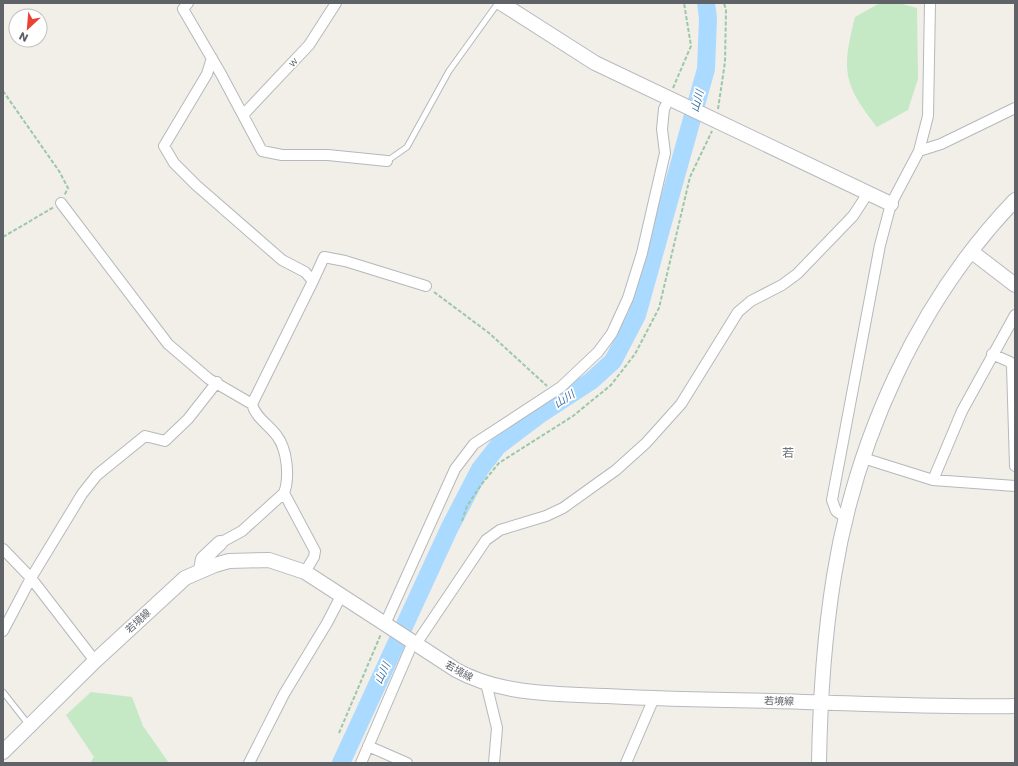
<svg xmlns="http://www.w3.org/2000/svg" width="1018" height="766" viewBox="0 0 1018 766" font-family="Poppins,'Noto Sans JP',sans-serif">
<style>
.green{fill:#c5e8c5}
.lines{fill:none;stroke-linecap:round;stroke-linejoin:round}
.river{stroke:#aadaff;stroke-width:18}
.lane-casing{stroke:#b5b8bc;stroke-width:7}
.street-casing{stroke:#b5b8bc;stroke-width:12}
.secondary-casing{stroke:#b6babf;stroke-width:16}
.path{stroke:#9cc7a9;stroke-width:2;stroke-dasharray:4 2;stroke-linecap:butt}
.lane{stroke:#fff;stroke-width:5}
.street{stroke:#fff;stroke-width:10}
.secondary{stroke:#fff;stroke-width:14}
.labels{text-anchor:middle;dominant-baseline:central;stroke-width:3.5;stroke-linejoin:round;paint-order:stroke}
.street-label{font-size:10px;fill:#5f6368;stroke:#fff}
.water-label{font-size:11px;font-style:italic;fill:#4174aa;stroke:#fff}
.quarter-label{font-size:12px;fill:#70757a;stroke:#fff}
</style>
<rect width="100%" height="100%" fill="#f1efe8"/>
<path class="green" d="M 880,3 L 899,3 L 917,8 L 918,79 L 908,110 L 877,127 C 842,83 842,70 855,17 Z
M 91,692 L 132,697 L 143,726 L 169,763 L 90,763 L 94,757 L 66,715 Z"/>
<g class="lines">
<path class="river" d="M 341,763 L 449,529 L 480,469 L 498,446 L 539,415 L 591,381 L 613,361 L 637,315 L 706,69 L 708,18 L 706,3"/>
<g class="lane-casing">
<path id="lane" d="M 387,161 L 407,147 L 449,71 L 498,3
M 3,692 L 29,725"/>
</g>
<g class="street-casing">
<path id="street" d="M 188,3 L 183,9 L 221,74 L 262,151 L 282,155 L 328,155 L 387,161
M 212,58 L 207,74 L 164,146 L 174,163 L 196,185 L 282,260 L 305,272 L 313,281 L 252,404 C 255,417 269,425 277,436 C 287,449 290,477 284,493
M 243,115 L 309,45 L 336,3
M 919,151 L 941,144 L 1015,108
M 61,203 L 168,344 L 209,379 L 252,404
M 313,281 L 324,257 L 345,261 L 426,286
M 992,354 L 1010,362 L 1012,366 L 1015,466
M 863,458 L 933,480 L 1015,486
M 933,480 L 962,411 L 1015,315
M 846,518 L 836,511 L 832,500 L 880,245 L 891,204 L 919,151 L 928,116 L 930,3
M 220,543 L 242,531 L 284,493 L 315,551 L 314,557 L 305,572
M 3,549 L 31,578 L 95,661
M 385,624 L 455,469 L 474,444 L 561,387 L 598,352 L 612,333 L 628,298 L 642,253 L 665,153 L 662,129 L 664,109 L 669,99
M 3,631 L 31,578 L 82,494 L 97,475 L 145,436 L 165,441 L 188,419 L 217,382
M 416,644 L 486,540 L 500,530 L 546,516 L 563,508 L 616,470 L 646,443 L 681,404 L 738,312 L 751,301 L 782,285 L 797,274 L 853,216 L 868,193
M 486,683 L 497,728 L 494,763
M 368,746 L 407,763
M 249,763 L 284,694 L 327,623 L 341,596
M 361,763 L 413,642
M 626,763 L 654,698"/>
</g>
<g class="secondary-casing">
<path id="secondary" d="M 501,3 L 595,63 L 891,204
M 972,252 L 1015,285
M 201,570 L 203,559 L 220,543
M 3,752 L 95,661 L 185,578 L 215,565 L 229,561 L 269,560 L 305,572 L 456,670 C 501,695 556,694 607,696 C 662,699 718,700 773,701 C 854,703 934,708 1015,706
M 819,763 C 820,701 824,638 834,576 C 856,439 918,301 1015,200"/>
</g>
<path class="path" d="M 673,88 L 691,46 L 684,3
M 3,91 L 59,171 L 68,188 L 64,196
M 718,109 L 725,62 L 726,10 L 724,3
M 3,237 L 54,207
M 434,292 L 489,333 L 547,386
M 462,521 L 467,506 L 481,485 L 499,463 L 573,416 L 611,385 L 635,354 L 659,308 L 690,177 L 712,131
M 339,733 L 381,634"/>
<use href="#lane" class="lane"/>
<use href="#street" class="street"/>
<use href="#secondary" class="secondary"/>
</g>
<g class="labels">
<g class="street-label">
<text transform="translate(293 62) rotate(-46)">w</text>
<text transform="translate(138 621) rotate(-43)">若境線</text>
<text transform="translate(459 671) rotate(29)">若境線</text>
<text transform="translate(779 701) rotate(1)">若境線</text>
</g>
<g class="water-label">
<text transform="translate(697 101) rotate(-74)">山川</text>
<text transform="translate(564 399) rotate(-33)">山川</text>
<text transform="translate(382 673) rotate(-65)">山川</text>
</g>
<g class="quarter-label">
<text x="788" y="452">若</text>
</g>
</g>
<rect width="1018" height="766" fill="none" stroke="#5f6368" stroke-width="8"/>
<g transform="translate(28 28) rotate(206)"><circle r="19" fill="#ffffff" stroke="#bfc1c3"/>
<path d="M0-3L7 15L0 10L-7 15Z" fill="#ea4335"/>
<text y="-6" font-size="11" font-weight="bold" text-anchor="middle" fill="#5f6368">N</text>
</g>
</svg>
